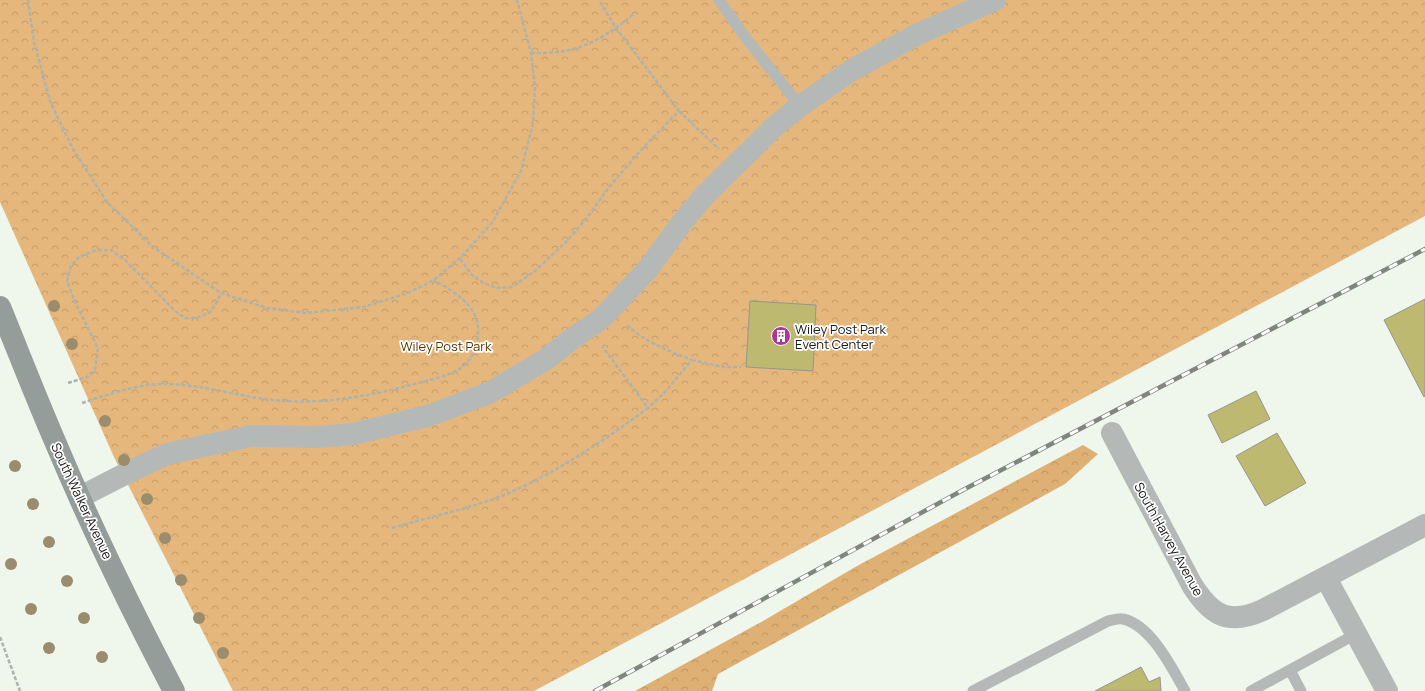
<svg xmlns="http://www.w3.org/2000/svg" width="1425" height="691" viewBox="0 0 1425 691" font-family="Manrope,sans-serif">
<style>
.forest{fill:url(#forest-crowns)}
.park{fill:url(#park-crowns)}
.building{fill:#bdb971;stroke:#97968c}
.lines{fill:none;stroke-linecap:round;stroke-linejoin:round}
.path{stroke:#adb3ab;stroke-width:2.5;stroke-dasharray:4 2;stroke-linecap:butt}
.service{stroke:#b4b9b7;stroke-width:11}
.minor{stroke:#b4b9b7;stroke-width:22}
.tertiary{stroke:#b4b9b7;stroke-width:22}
.secondary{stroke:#959d9a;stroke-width:22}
.rail-casing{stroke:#80857e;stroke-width:4.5}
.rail{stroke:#fff;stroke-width:3;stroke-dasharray:9;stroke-linecap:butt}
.tree{fill:#9a8c6c}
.labels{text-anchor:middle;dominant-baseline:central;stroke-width:3.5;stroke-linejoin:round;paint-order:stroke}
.poi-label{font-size:13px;fill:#161815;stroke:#fff;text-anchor:start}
.park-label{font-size:13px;fill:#543603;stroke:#fff}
.street-label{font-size:13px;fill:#161815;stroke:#fff}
</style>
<defs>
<pattern id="forest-crowns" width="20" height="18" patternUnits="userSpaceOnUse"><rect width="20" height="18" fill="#deb074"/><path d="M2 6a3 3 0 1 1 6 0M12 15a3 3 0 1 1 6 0" fill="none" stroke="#be9764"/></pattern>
<pattern id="park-crowns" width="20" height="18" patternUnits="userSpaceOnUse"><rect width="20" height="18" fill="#e5b77d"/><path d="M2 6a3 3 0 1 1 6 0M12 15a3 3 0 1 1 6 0" fill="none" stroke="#c49d6b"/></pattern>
</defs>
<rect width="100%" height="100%" fill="#eff6ec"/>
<path class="forest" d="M 1083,445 L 1098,454 L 1065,484 L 718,674 L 712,691 L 635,691 L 763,621 L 857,566 Z"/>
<path class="park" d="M 0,0 L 1425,0 L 1425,216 L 534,691 L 233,691 L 114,457 L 0,202 Z"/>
<path class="building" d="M 1425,299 L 1425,396 L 1424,397 L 1384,320 Z
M 750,301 L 816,305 L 813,371 L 746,367 Z
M 1256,391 L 1270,419 L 1222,443 L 1208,415 Z
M 1277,433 L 1306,483 L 1265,506 L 1236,456 Z
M 1141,667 L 1149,682 L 1160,677 L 1161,691 L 1095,691 Z"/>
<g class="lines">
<path class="path" d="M 28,0 L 34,42 L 50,101 L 73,149 L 107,202 L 153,247 L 221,293 L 267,308 L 306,313 L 363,307 L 408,293 L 434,280 L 461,257 L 492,223 L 521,171 L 533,123 L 535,86 L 531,53 L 517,0
M 531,53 C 540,53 550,53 559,52 C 589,48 613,31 635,13
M 679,111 L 719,149
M 460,259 L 472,275 L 483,283 L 497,288 L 512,287 L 535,271 L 566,242 L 586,219 L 610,186 L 641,150 L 679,111 L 616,28 L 599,0
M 627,325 C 645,342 669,351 692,360 L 664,393 L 648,408
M 692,360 L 723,367 L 741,367
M 68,383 L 87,377 L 95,369 L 98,348 L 74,300 L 67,281 L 71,266 L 79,257 L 96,250 L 111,250 L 125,260 L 175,311 L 185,318 L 196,318 L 209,313 L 217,302 L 221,293
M 82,403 C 110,394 139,383 168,384 C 208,385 245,399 285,401 C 331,404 378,394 422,382 C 434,379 452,375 462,367 C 474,358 478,344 478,330 C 478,305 453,291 434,280
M 392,528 C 429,517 468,509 504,495 C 556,473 602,442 648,408 L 602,346
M 0,637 L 20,691"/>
<path class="service" d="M 719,0 L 745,37 L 800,106
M 1290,670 L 1301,691
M 973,691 L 1108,621 C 1113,620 1119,618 1123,619 C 1151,625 1172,668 1185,691
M 1251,691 L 1356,634"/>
<path class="minor" d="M 1112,433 L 1192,585 C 1211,615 1228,626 1263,610 L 1425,525
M 80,497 L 125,474 L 167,454 L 251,436 L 319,437 L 353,434 L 428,416 L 489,393 L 545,360 L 573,338 L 601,319 L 647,270 L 684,220 L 705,195 L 775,126 L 800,106 L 852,70 L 916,35 L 995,0"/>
<path class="tertiary" d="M 1326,578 L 1387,691"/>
<path class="secondary" d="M 0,307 C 18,351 35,395 54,439 C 90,525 131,609 174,691"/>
<g class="rail-casing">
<path id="rail" d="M 595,691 L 963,490 L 1425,249"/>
</g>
<use href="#rail" class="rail"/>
</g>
<g class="tree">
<circle cx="54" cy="306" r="6"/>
<circle cx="72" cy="344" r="6"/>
<circle cx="105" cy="421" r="6"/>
<circle cx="124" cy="460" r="6"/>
<circle cx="15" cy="466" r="6"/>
<circle cx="147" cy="499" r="6"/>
<circle cx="33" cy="504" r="6"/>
<circle cx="165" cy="538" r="6"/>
<circle cx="49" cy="542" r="6"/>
<circle cx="11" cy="564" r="6"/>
<circle cx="181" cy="580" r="6"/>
<circle cx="67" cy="581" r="6"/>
<circle cx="31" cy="609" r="6"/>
<circle cx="84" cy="618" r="6"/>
<circle cx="199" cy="618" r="6"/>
<circle cx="49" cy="648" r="6"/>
<circle cx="223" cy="653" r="6"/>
<circle cx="102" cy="657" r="6"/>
</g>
<defs>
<g id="building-disc" transform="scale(1)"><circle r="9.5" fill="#aa3893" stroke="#fff"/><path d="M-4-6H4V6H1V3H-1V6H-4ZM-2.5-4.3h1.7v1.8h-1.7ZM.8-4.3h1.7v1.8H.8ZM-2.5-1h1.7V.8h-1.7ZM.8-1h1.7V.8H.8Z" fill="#fff"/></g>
</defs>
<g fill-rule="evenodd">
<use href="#building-disc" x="781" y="336"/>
</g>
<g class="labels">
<g class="poi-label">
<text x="795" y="329">Wiley Post Park<tspan x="795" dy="15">Event Center</tspan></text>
</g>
<g class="park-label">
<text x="446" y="346">Wiley Post Park</text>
</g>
<g class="street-label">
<text transform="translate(82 501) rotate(65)">South Walker Avenue</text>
<text transform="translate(1169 539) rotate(61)">South Harvey Avenue</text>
</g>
</g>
</svg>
